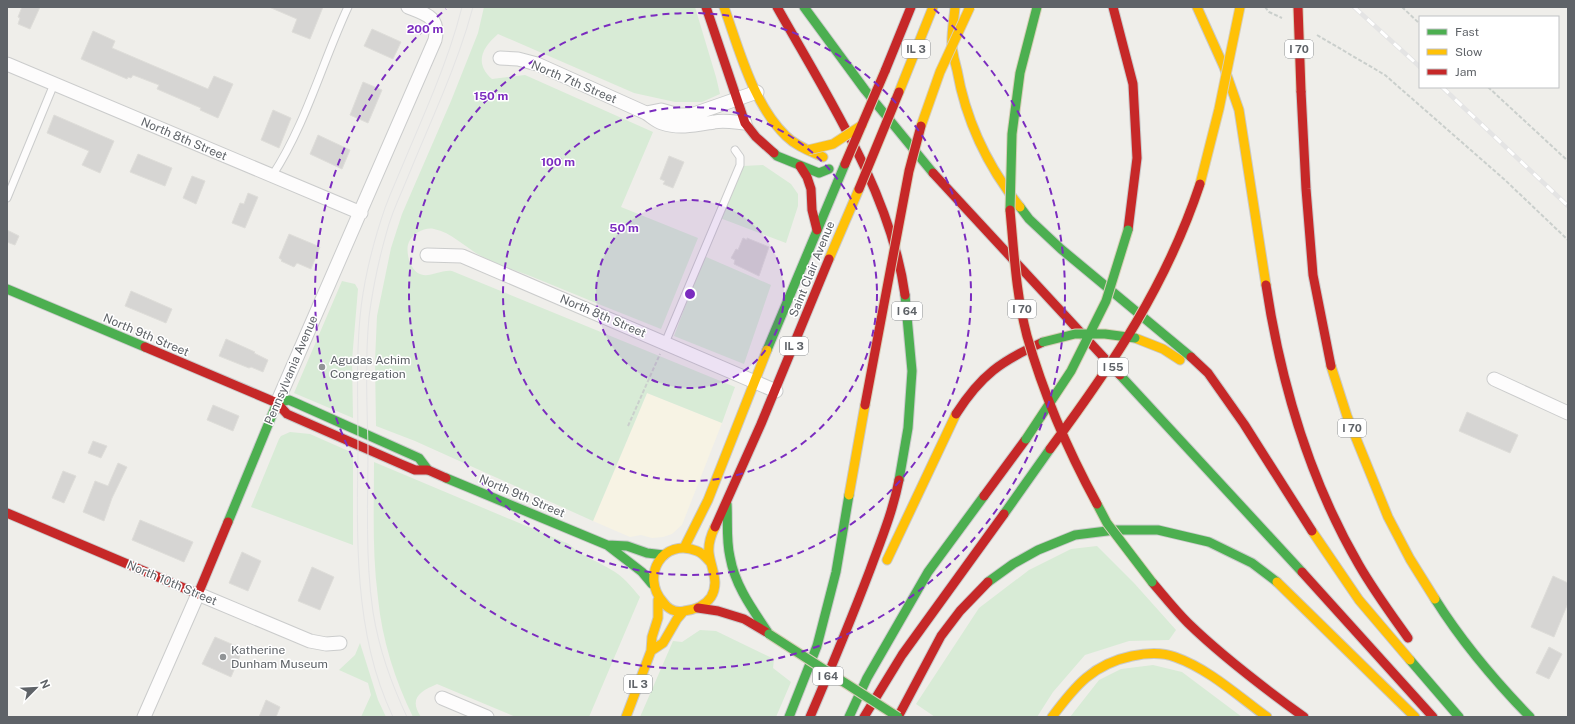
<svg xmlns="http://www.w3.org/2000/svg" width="1575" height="724" viewBox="0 0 1575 724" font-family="'Public Sans',sans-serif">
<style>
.commercial{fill:#f7f3e4}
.green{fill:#d8ebd6}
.building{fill:#d6d5d3;stroke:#deddd9}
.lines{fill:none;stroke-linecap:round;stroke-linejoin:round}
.lane-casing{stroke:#cbcccc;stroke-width:9}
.street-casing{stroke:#cbcccc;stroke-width:15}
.fast-casing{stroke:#cacacb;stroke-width:11}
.slow-casing{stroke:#cacacb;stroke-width:11}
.jam-casing{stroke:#cacacb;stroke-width:11}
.path{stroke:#cacfcc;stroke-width:2;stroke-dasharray:4 2;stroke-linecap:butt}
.lane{stroke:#fdfcfc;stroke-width:7}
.street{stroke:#fdfcfc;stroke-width:13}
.fast{stroke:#4caf50;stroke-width:9}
.slow{stroke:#ffc107;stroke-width:9}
.jam{stroke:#c62828;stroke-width:9}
.tram{stroke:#e4e4e4;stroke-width:1}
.rail-casing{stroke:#e4e4e4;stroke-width:4.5}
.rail{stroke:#fff;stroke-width:3;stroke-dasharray:9;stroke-linecap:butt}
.fast-bridge-casing{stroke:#d7ceb8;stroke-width:11;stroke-linecap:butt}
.slow-bridge-casing{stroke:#d7ceb8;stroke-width:11;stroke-linecap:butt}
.jam-bridge-casing{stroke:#d7ceb8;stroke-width:11;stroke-linecap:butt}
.fast-bridge{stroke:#4caf50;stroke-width:9}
.slow-bridge{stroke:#ffc107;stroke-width:9}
.jam-bridge{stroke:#c62828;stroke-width:9}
.ring{fill:none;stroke:#7b2cbf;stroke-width:2;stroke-dasharray:7 5}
.poi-dot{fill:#919496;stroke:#fff;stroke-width:1.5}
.labels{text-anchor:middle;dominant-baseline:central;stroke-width:3;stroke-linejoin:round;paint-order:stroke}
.shield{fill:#fff;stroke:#8f9295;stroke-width:1}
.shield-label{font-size:11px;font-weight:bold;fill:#5f6368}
.street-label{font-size:12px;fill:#5f6368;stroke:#fff}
.poi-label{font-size:12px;fill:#5f6368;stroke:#fff;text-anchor:start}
.centre{fill:#7b2cbf;stroke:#fff;stroke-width:2}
.ring-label{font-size:12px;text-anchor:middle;font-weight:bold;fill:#7b2cbf;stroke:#fff;stroke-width:3;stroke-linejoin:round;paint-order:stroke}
</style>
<rect width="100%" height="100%" fill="#efeeea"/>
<path class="commercial" d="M 647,393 L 722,423 L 682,525 L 672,534 L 663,537 L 652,538 L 641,535 L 630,537 L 593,521 Z"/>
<path class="green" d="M 484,7 L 695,7 L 716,77 L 720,94 L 702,102 L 675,102 L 634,93 L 498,34 C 482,48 474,63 492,79 L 525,75 L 653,132 L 621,207 L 698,238 L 661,329 C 621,313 581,297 540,280 C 521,272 500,266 481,256 C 466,248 451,232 434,229 C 425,227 413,233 409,242 C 406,248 408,257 410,263 C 421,286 436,269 452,271 L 735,387 L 722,423 L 647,393 L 593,521 L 415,441 L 376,426 L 375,361 L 377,316 L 391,248 L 402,214 L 451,101 L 478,33 Z
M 763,165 L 791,184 L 798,194 L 798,206 L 786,243 L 720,218 L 743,166 Z
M 704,256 L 771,285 L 744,364 L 674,336 Z
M 342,281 L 355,284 L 358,289 L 352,360 L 353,418 L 294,393 Z
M 290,432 L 310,434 L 353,453 L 353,545 L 251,507 L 279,439 L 281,436 Z
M 374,462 L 569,544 C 584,558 594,559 610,569 C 623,576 631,586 640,597 L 589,717 L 516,717 L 437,684 C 421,691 408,698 421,717 L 413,717 C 395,680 382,640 378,598 C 372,553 374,507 374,462 Z
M 1097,546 L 1134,583 L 1176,630 L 1169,640 L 1129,641 L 1085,655 L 1053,692 L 1037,717 L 935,717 L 916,704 L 979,608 L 1029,570 L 1071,549 Z
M 700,630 L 716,631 L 774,659 L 773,668 L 791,682 L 776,717 L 640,717 L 673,641 L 682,642 Z
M 360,643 L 378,700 L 386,717 L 361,717 L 371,695 L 368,683 L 339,670 L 355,655 Z
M 1153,665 L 1182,672 L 1242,717 L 1070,717 L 1099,680 L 1121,669 Z"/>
<path class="building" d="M 22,7 L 40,7 L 30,29 L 18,24 L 20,18 L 18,17 Z
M 269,7 L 323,7 L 310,39 L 292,32 L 297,19 Z
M 372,29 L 401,42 L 393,59 L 364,46 Z
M 93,31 L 115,41 L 112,48 L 208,89 L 214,76 L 233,84 L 218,118 L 200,110 L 201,108 L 157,89 L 159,85 L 133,75 L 131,78 L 128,77 L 127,79 L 81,59 Z
M 363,82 L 382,90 L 368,123 L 350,115 Z
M 273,110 L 291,118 L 279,148 L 261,140 Z
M 54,115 L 114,141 L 100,173 L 82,165 L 89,151 L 47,133 Z
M 318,135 L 350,150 L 342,169 L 310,154 Z
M 138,154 L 172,168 L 165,186 L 130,172 Z
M 669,156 L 684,162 L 673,188 L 663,184 L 665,181 L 660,179 Z
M 192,176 L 205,181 L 196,204 L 183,198 Z
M 248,193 L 258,197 L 245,228 L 232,223 L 240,203 L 244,204 Z
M 7,230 L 19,236 L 15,245 L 7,242 Z
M 289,234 L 320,247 L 311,269 L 297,263 L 294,267 L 281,261 L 282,260 L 279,258 Z
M 743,238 L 747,240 L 747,238 L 769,247 L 759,276 L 734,264 L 735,260 L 731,258 L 736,249 L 738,250 Z
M 131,291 L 172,309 L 166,323 L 125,306 Z
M 226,339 L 255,352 L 254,353 L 268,360 L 263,372 L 251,367 L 249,368 L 219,356 Z
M 213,405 L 239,416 L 233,431 L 207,420 Z
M 1467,412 L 1518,435 L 1510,453 L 1459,431 Z
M 93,441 L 107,446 L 101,458 L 88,453 Z
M 118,463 L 127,467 L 112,498 L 104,521 L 83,512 L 95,481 L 108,486 Z
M 63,471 L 76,476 L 64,503 L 52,498 Z
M 140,520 L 193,542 L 184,562 L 132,540 Z
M 242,552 L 261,561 L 248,591 L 229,583 Z
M 312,567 L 334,577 L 320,610 L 298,601 Z
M 1553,576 L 1568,583 L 1568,603 L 1554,637 L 1531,627 Z
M 215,637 L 243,649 L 231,677 L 202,664 Z
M 1549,647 L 1562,654 L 1549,679 L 1536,673 Z
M 266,700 L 280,707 L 276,717 L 259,717 Z"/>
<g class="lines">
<g class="lane-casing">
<path id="lane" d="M 272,176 C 306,124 322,63 348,7
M 7,198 L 54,84
M 665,343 L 740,165 L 740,157 L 735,150"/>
</g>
<g class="street-casing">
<path id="street" d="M 500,58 L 518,59 L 537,64 L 646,113 C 651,116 656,121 662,123 C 679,129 696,125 714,122 C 724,120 734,122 745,123
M 7,64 L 361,213
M 646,113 L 661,110 L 679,115 L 691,115 L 757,92
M 427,255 L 462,256 L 776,391
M 1494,379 L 1568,413
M 277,403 L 435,40 C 440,17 426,14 408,7
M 442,698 L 487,717
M 144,717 L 198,594 L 310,641 L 326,644 L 340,643"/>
</g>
<g class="fast-casing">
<path id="fast" d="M 804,7 L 865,90 L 933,173
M 774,153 L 777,156 L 819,173 L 829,169
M 1020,207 L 1029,219 L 1061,249 L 1191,357
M 7,289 L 145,347
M 767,350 L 845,164
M 1120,375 L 1302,572
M 277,403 L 289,400 L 296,403 L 419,458 L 428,470
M 446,478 L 607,545 L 642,572 L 652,584
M 899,480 L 908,428 L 912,371 L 905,295
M 727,504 C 728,522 726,540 730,557 C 735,586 753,610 769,634
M 1004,514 L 1050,449
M 228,522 L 277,403
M 607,545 L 627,546 L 647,553 L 664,555
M 988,582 L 1013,564 L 1038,550 L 1075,535 L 1115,530 L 1158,530 L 1209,542 L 1252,563 L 1277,582
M 1435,599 C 1462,642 1495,681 1530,717
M 1410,660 L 1459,717
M 789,717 L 817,646 L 836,572 L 849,495
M 849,717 L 867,678 L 928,572 L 984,496"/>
</g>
<g class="slow-casing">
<path id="slow" d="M 724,7 C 739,49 753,104 786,136 C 796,146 810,151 823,157
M 955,7 C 954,20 951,34 952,47 C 953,54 955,63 957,70 C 966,121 988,167 1020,207
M 1197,7 L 1224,67 L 1239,110 L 1266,285
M 899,92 L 933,7
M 829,259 L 859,189
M 1135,338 L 1163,349 L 1180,360
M 1331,366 L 1347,416 L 1388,517 L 1410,559 L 1435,599
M 849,495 L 865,405
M 1312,531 L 1359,600 L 1410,660
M 684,548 L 708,500 L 767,350
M 887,560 L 956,414
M 711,563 C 707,559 703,553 697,551 C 663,537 640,576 663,602 C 668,609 676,613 684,611 C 693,610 705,606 711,597 C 720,582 711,569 709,553 C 708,544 711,535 715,527
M 1277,582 L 1415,717
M 651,651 L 663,643 L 677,619 L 683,612
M 626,717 L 651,651 L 652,637 L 658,618 L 658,600
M 1052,717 C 1075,686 1093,664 1132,656 C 1146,653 1162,652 1175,657 C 1209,669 1238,696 1267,717"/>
</g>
<g class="jam-casing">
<path id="jam" d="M 706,7 L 745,123 L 756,137 L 774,153
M 777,7 C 827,96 891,193 905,295
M 1113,7 L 1133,84 L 1137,158 L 1128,230
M 885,71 L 911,7
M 1301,91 L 1306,189 L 1313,275 L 1331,366
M 800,166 L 807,177 L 811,189 L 812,210 L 817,230
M 933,173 L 1120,375
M 1266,285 C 1281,384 1309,479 1359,565 C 1374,591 1391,614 1408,638
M 145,347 L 277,403 L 287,414 L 401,464 L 415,470 L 428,470 L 446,478
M 1191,357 L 1208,373 L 1244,424 L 1312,531
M 956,414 C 981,375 1001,361 1043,342
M 984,496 L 1026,439
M 7,513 L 198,594 L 228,522
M 715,527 L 761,424 L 829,259
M 1302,572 L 1433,717
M 1152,582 C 1164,596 1175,610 1188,623 C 1224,658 1264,688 1304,717
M 698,608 L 718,611 L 744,619 L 766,632
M 810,717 C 831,668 851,620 870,570 C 881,540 893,511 899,480
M 864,717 L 902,655 L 1004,514
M 898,717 L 941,636 L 960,611 L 988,582"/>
</g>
<path class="path" d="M 1265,7 L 1269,12 L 1282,18
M 1402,7 L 1420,24
M 1317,35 L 1385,75 L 1505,180 L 1568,240
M 1488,87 L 1568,161
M 628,426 L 660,354"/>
<use href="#lane" class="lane"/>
<use href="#street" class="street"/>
<use href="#fast" class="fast"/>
<use href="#slow" class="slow"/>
<use href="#jam" class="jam"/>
<path class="tram" d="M 393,717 C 353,633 357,537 358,446 C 358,403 356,360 360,317 C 363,285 371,251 381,220 C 386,203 394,186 401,169 C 423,116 448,63 462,7
M 407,717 C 391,683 379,649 373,612 C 365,558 368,501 368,446 C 367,404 365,360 369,317 C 373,286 380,254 389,224 C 394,208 401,194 407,179 C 430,122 457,67 473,7"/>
<g class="rail-casing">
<path id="rail" d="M 1354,7 L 1420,67
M 1442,87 L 1568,206"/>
</g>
<use href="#rail" class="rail"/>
<g class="fast-bridge-casing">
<path id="fast-bridge" d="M 1010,210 L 1012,134 L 1020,73 L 1037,7
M 1043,342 L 1075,334 L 1105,334 L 1135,338
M 1026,439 L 1071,371 L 1106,301 L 1128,230
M 1097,504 L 1107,523 L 1152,582
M 769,634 L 898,717"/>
</g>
<g class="slow-bridge-casing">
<path id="slow-bridge" d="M 921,126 L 940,72 L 970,7
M 808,150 L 833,144 L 862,125
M 1200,184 L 1219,109 L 1240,7"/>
</g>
<g class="jam-bridge-casing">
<path id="jam-bridge" d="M 1298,7 L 1301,91
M 845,164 L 885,71
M 859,189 L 899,92
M 1010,210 C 1014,252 1016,295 1027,336 C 1044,396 1067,449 1097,504
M 865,405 L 909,171 L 921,126
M 1050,449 C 1113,364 1166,286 1200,184"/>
</g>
<use href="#fast-bridge" class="fast-bridge"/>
<use href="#slow-bridge" class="slow-bridge"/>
<use href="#jam-bridge" class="jam-bridge"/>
</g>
<circle cx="690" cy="294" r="94" fill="#7b2cbf" fill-opacity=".12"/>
<g class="ring">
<circle cx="690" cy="294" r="94"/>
<circle cx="690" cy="294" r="187"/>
<circle cx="690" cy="294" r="281"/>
<path d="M934 9A375 375 0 1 1 446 9"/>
</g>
<g class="poi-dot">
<circle cx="322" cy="367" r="4"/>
<circle cx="223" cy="657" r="4"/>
</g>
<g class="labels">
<g class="shield">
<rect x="902" y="40" width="28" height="18" rx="3"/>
<rect x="1285" y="40" width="28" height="18" rx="3"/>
<rect x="1008" y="300" width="28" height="18" rx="3"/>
<rect x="892" y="302" width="30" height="18" rx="3"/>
<rect x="780" y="337" width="28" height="18" rx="3"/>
<rect x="1098" y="358" width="30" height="18" rx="3"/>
<rect x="1338" y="419" width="28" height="18" rx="3"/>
<rect x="813" y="667" width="30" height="18" rx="3"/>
<rect x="624" y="675" width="28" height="18" rx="3"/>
</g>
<g class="shield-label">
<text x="916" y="49">IL 3</text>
<text x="1299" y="49">I 70</text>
<text x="1022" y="309">I 70</text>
<text x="907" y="311">I 64</text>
<text x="794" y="346">IL 3</text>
<text x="1113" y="367">I 55</text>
<text x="1352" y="428">I 70</text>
<text x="828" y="676">I 64</text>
<text x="638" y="684">IL 3</text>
</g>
<g class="street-label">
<text transform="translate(574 82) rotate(23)">North 7th Street</text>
<text transform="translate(184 139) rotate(23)">North 8th Street</text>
<text transform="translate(812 269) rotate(-68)">Saint Clair Avenue</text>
<text transform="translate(603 316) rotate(23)">North 8th Street</text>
<text transform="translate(146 335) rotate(23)">North 9th Street</text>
<text transform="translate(291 370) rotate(-67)">Pennsylvania Avenue</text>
<text transform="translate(522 496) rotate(23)">North 9th Street</text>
<text transform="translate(172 583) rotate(23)">North 10th Street</text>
</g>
<g class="poi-label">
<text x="330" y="360">Agudas Achim<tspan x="330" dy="14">Congregation</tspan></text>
<text x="231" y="650">Katherine<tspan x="231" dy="14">Dunham Museum</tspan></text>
</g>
</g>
<circle cx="690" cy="294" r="6" class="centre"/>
<g class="ring-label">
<text x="425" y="33">200 m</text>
<text x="491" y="100">150 m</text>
<text x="558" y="166">100 m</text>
<text x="624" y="232">50 m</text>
</g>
<rect width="1575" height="724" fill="none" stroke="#5f6368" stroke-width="16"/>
<rect x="1419" y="16" width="140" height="72" fill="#ffffff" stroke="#bfc1c3"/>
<rect x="1427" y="29" width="20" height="6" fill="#4caf50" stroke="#bfc1c3"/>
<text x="1455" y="36" font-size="12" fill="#5f6368">Fast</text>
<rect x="1427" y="49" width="20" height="6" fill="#ffc107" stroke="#bfc1c3"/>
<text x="1455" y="56" font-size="12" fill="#5f6368">Slow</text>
<rect x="1427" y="69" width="20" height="6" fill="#c62828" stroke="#bfc1c3"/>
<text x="1455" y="76" font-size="12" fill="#5f6368">Jam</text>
<g transform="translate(36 688) rotate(66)" stroke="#ffffff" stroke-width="3" paint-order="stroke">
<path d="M0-3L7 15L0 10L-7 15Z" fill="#5f6368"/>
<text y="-6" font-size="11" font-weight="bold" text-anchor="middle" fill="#5f6368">N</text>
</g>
</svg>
